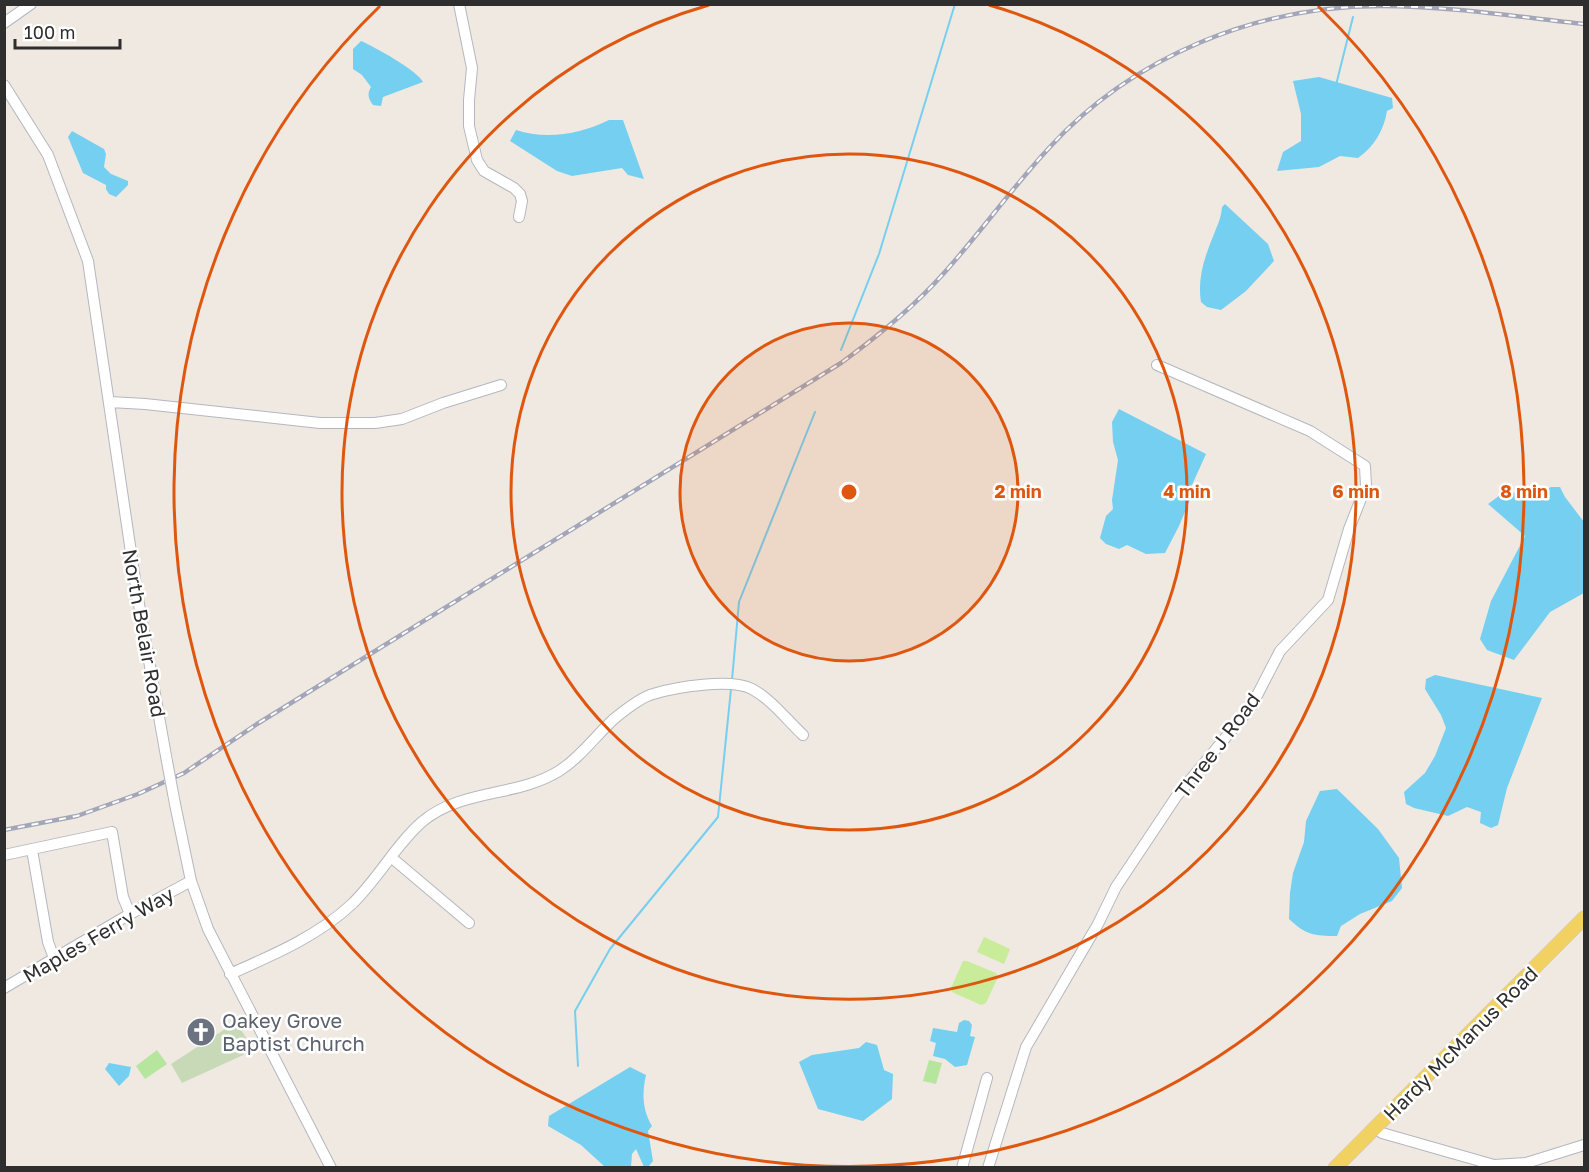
<svg xmlns="http://www.w3.org/2000/svg" width="1589" height="1172" viewBox="0 0 1589 1172" font-family="'Golos Text',sans-serif">
<style>
.green{fill:#b6e59e}
.cemetery{fill:#c8d9b8}
.pitch{fill:#c9ec9a}
.water{fill:#75cff0}
.lines{fill:none;stroke-linecap:round;stroke-linejoin:round}
.stream{stroke:#75cff0;stroke-width:2}
.minor-casing{stroke:#b4b7c1;stroke-width:12}
.major-casing{stroke:#c9c9c9;stroke-width:15}
.minor{stroke:#fff;stroke-width:10}
.major{stroke:#f2d163;stroke-width:14}
.rail-casing{stroke:#a3a6b8;stroke-width:4.5}
.rail{stroke:#fff;stroke-width:2;stroke-dasharray:7;stroke-linecap:butt}
.minor-bridge-casing{stroke:#b4b7c1;stroke-width:12;stroke-linecap:butt}
.minor-bridge{stroke:#fff;stroke-width:10}
.ring{fill:none;stroke:#df570e;stroke-width:3}
.labels{text-anchor:middle;dominant-baseline:central;stroke-width:5;stroke-linejoin:round;paint-order:stroke}
.street-label{font-size:20px;fill:#2e2e2e;stroke:#fff}
.worship-label{font-size:20px;fill:#5b616d;stroke:#fff;text-anchor:start}
.centre{fill:#df570e;stroke:#fff;stroke-width:3}
.ring-label{font-size:18px;text-anchor:middle;font-weight:bold;fill:#df570e;stroke:#fff;stroke-width:5;stroke-linejoin:round;paint-order:stroke}
</style>
<rect width="100%" height="100%" fill="#efe9e1"/>
<path class="green" d="M 157,1050 L 167,1064 L 145,1079 L 136,1066 Z
M 929,1060 L 942,1063 L 936,1084 L 923,1081 Z"/>
<path class="cemetery" d="M 236,1022 L 254,1050 L 182,1083 L 171,1064 Z"/>
<path class="pitch" d="M 984,937 L 1010,949 L 1004,964 L 977,952 Z
M 963,961 L 967,961 L 996,973 L 998,977 L 986,1003 L 981,1005 L 952,992 L 951,988 Z"/>
<path class="water" d="M 361,41 C 375,47 418,71 423,82 L 383,97 L 381,106 L 373,105 C 368,98 367,94 371,87 L 362,75 L 353,69 L 353,49 Z
M 1319,77 L 1392,98 L 1393,108 L 1387,111 C 1384,130 1374,147 1358,158 L 1340,156 L 1319,167 L 1277,171 L 1283,152 L 1301,141 L 1301,114 L 1293,81 Z
M 609,120 L 623,120 L 644,179 L 628,175 L 622,168 L 572,176 L 557,171 L 510,141 L 516,130 C 546,140 581,134 609,120 Z
M 72,131 L 104,149 L 106,154 L 104,167 L 111,174 L 128,181 L 128,185 L 116,197 L 109,194 L 106,189 L 106,185 L 83,173 L 68,137 Z
M 1225,204 L 1268,244 L 1274,261 L 1246,291 L 1221,310 L 1207,307 L 1201,302 C 1197,278 1205,256 1214,234 C 1218,224 1221,218 1222,207 Z
M 1119,409 L 1206,454 L 1192,485 L 1189,502 L 1179,526 L 1165,553 L 1146,554 L 1127,545 L 1119,549 L 1106,544 L 1100,538 L 1106,516 L 1113,509 L 1112,500 L 1118,460 L 1113,442 L 1112,422 Z
M 1551,487 L 1560,487 L 1565,497 L 1584,522 L 1584,593 L 1550,612 L 1514,660 L 1487,650 L 1480,639 L 1491,601 L 1525,536 L 1488,504 L 1503,493 L 1543,492 Z
M 1435,675 L 1542,698 L 1507,788 L 1498,825 L 1491,828 L 1480,823 L 1481,812 L 1467,807 L 1448,816 L 1414,808 L 1406,804 L 1404,792 L 1425,773 L 1435,756 L 1446,728 L 1441,715 L 1425,689 L 1426,679 Z
M 1337,789 L 1378,829 L 1399,858 L 1402,888 L 1392,901 L 1360,914 L 1341,926 L 1337,936 C 1314,936 1306,935 1289,919 L 1290,893 L 1293,873 L 1304,842 L 1306,821 L 1320,791 Z
M 964,1020 L 969,1021 L 972,1025 L 970,1036 L 975,1037 L 967,1065 L 955,1067 L 945,1059 L 933,1056 L 936,1043 L 930,1041 L 933,1028 L 957,1032 L 959,1023 Z
M 866,1042 L 877,1045 L 884,1070 L 893,1074 L 892,1099 L 863,1121 L 818,1109 L 799,1062 L 812,1055 L 859,1048 Z
M 109,1063 L 131,1067 L 129,1076 L 119,1086 L 105,1069 Z
M 630,1067 L 646,1075 C 642,1093 642,1109 652,1126 L 648,1131 L 653,1161 L 648,1167 L 644,1167 L 636,1149 L 632,1154 L 631,1167 L 605,1167 L 581,1145 L 548,1126 L 549,1116 Z"/>
<g class="lines">
<path class="stream" d="M 1336,85 L 1353,17
M 841,350 L 879,254 L 955,4
M 732,680 L 739,602 L 815,412
M 578,1066 L 575,1011 L 610,949 L 718,817 L 731,689"/>
<g class="minor-casing">
<path id="minor" d="M 459,4 L 472,68 L 469,100 L 469,126 L 477,160 L 484,171 L 514,188 L 520,194 L 522,201 L 519,217
M 4,23 L 31,4
M 4,85 L 48,155 L 88,261 L 137,593 L 166,756
M 110,402 L 145,404 L 320,423 L 375,423 L 402,419 L 443,403 L 501,385
M 175,804 L 191,881 L 208,929 L 331,1168
M 32,850 L 48,942 L 54,958
M 4,855 L 112,832 L 123,897 L 130,914
M 392,858 L 469,923
M 230,974 C 273,955 318,936 352,904 C 378,879 397,843 423,821 C 462,789 517,797 559,771 C 581,757 596,735 615,718 C 625,710 641,697 653,694 C 676,687 731,678 752,689 C 771,699 787,720 803,735
M 4,988 L 130,914 L 191,881
M 1375,1128 L 1382,1133 L 1494,1165 L 1526,1163 L 1584,1145
M 962,1168 L 987,1078
M 988,1168 L 1026,1047 L 1098,924 L 1116,887 L 1176,797 L 1251,707 L 1280,651 L 1328,600 L 1349,529 L 1366,486 L 1365,466 L 1310,431 L 1157,365"/>
</g>
<g class="major-casing">
<path id="major" d="M 1335,1168 L 1584,918"/>
</g>
<use href="#minor" class="minor"/>
<use href="#major" class="major"/>
<g class="rail-casing">
<path id="rail" d="M 4,830 L 77,816 L 138,794 L 184,773 L 257,724 L 841,363 C 878,336 913,308 944,273 C 980,233 1012,188 1049,148 C 1133,56 1257,6 1381,6 C 1448,6 1518,17 1584,24"/>
</g>
<use href="#rail" class="rail"/>
<g class="minor-bridge-casing">
<path id="minor-bridge" d="M 166,756 L 175,804"/>
</g>
<use href="#minor-bridge" class="minor-bridge"/>
</g>
<circle cx="849" cy="492" r="169" fill="#df570e" fill-opacity=".12"/>
<g class="ring">
<circle cx="849" cy="492" r="169"/>
<circle cx="849" cy="492" r="338"/>
<path d="M989 5A507 507 0 1 1 709 5"/>
<path d="M1318 6A675 675 0 1 1 380 6"/>
</g>
<defs>
<g id="church-disc" transform="scale(1.5)"><circle r="9.5" fill="#6b7280" stroke="#fff"/><path d="M-1.2-6h2.4v3.5h3.3v2.4h-3.3V6h-2.4V-.1h-3.3v-2.4h3.3Z" fill="#fff"/></g>
</defs>
<g fill-rule="evenodd">
<use href="#church-disc" x="201" y="1032"/>
</g>
<g class="labels">
<g class="street-label">
<text transform="translate(145 633) rotate(80)">North Belair Road</text>
<text transform="translate(1217 745) rotate(-53)">Three J Road</text>
<text transform="translate(98 934) rotate(-30)">Maples Ferry Way</text>
<text transform="translate(1460 1043) rotate(-45)">Hardy McManus Road</text>
</g>
<g class="worship-label">
<text x="222" y="1020">Oakey Grove<tspan x="222" dy="23">Baptist Church</tspan></text>
</g>
</g>
<circle cx="849" cy="492" r="9" class="centre"/>
<g class="ring-label">
<text x="1018" y="498">2 min</text>
<text x="1187" y="498">4 min</text>
<text x="1356" y="498">6 min</text>
<text x="1524" y="498">8 min</text>
</g>
<rect width="1589" height="1172" fill="none" stroke="#2e2e2e" stroke-width="12"/>
<path d="M15 39v9h105v-9" fill="none" stroke="#2e2e2e" stroke-width="3"/>
<text x="24" y="39" font-size="18" fill="#2e2e2e" stroke="#ffffff" stroke-width="4.5" paint-order="stroke">100 m</text>
</svg>
